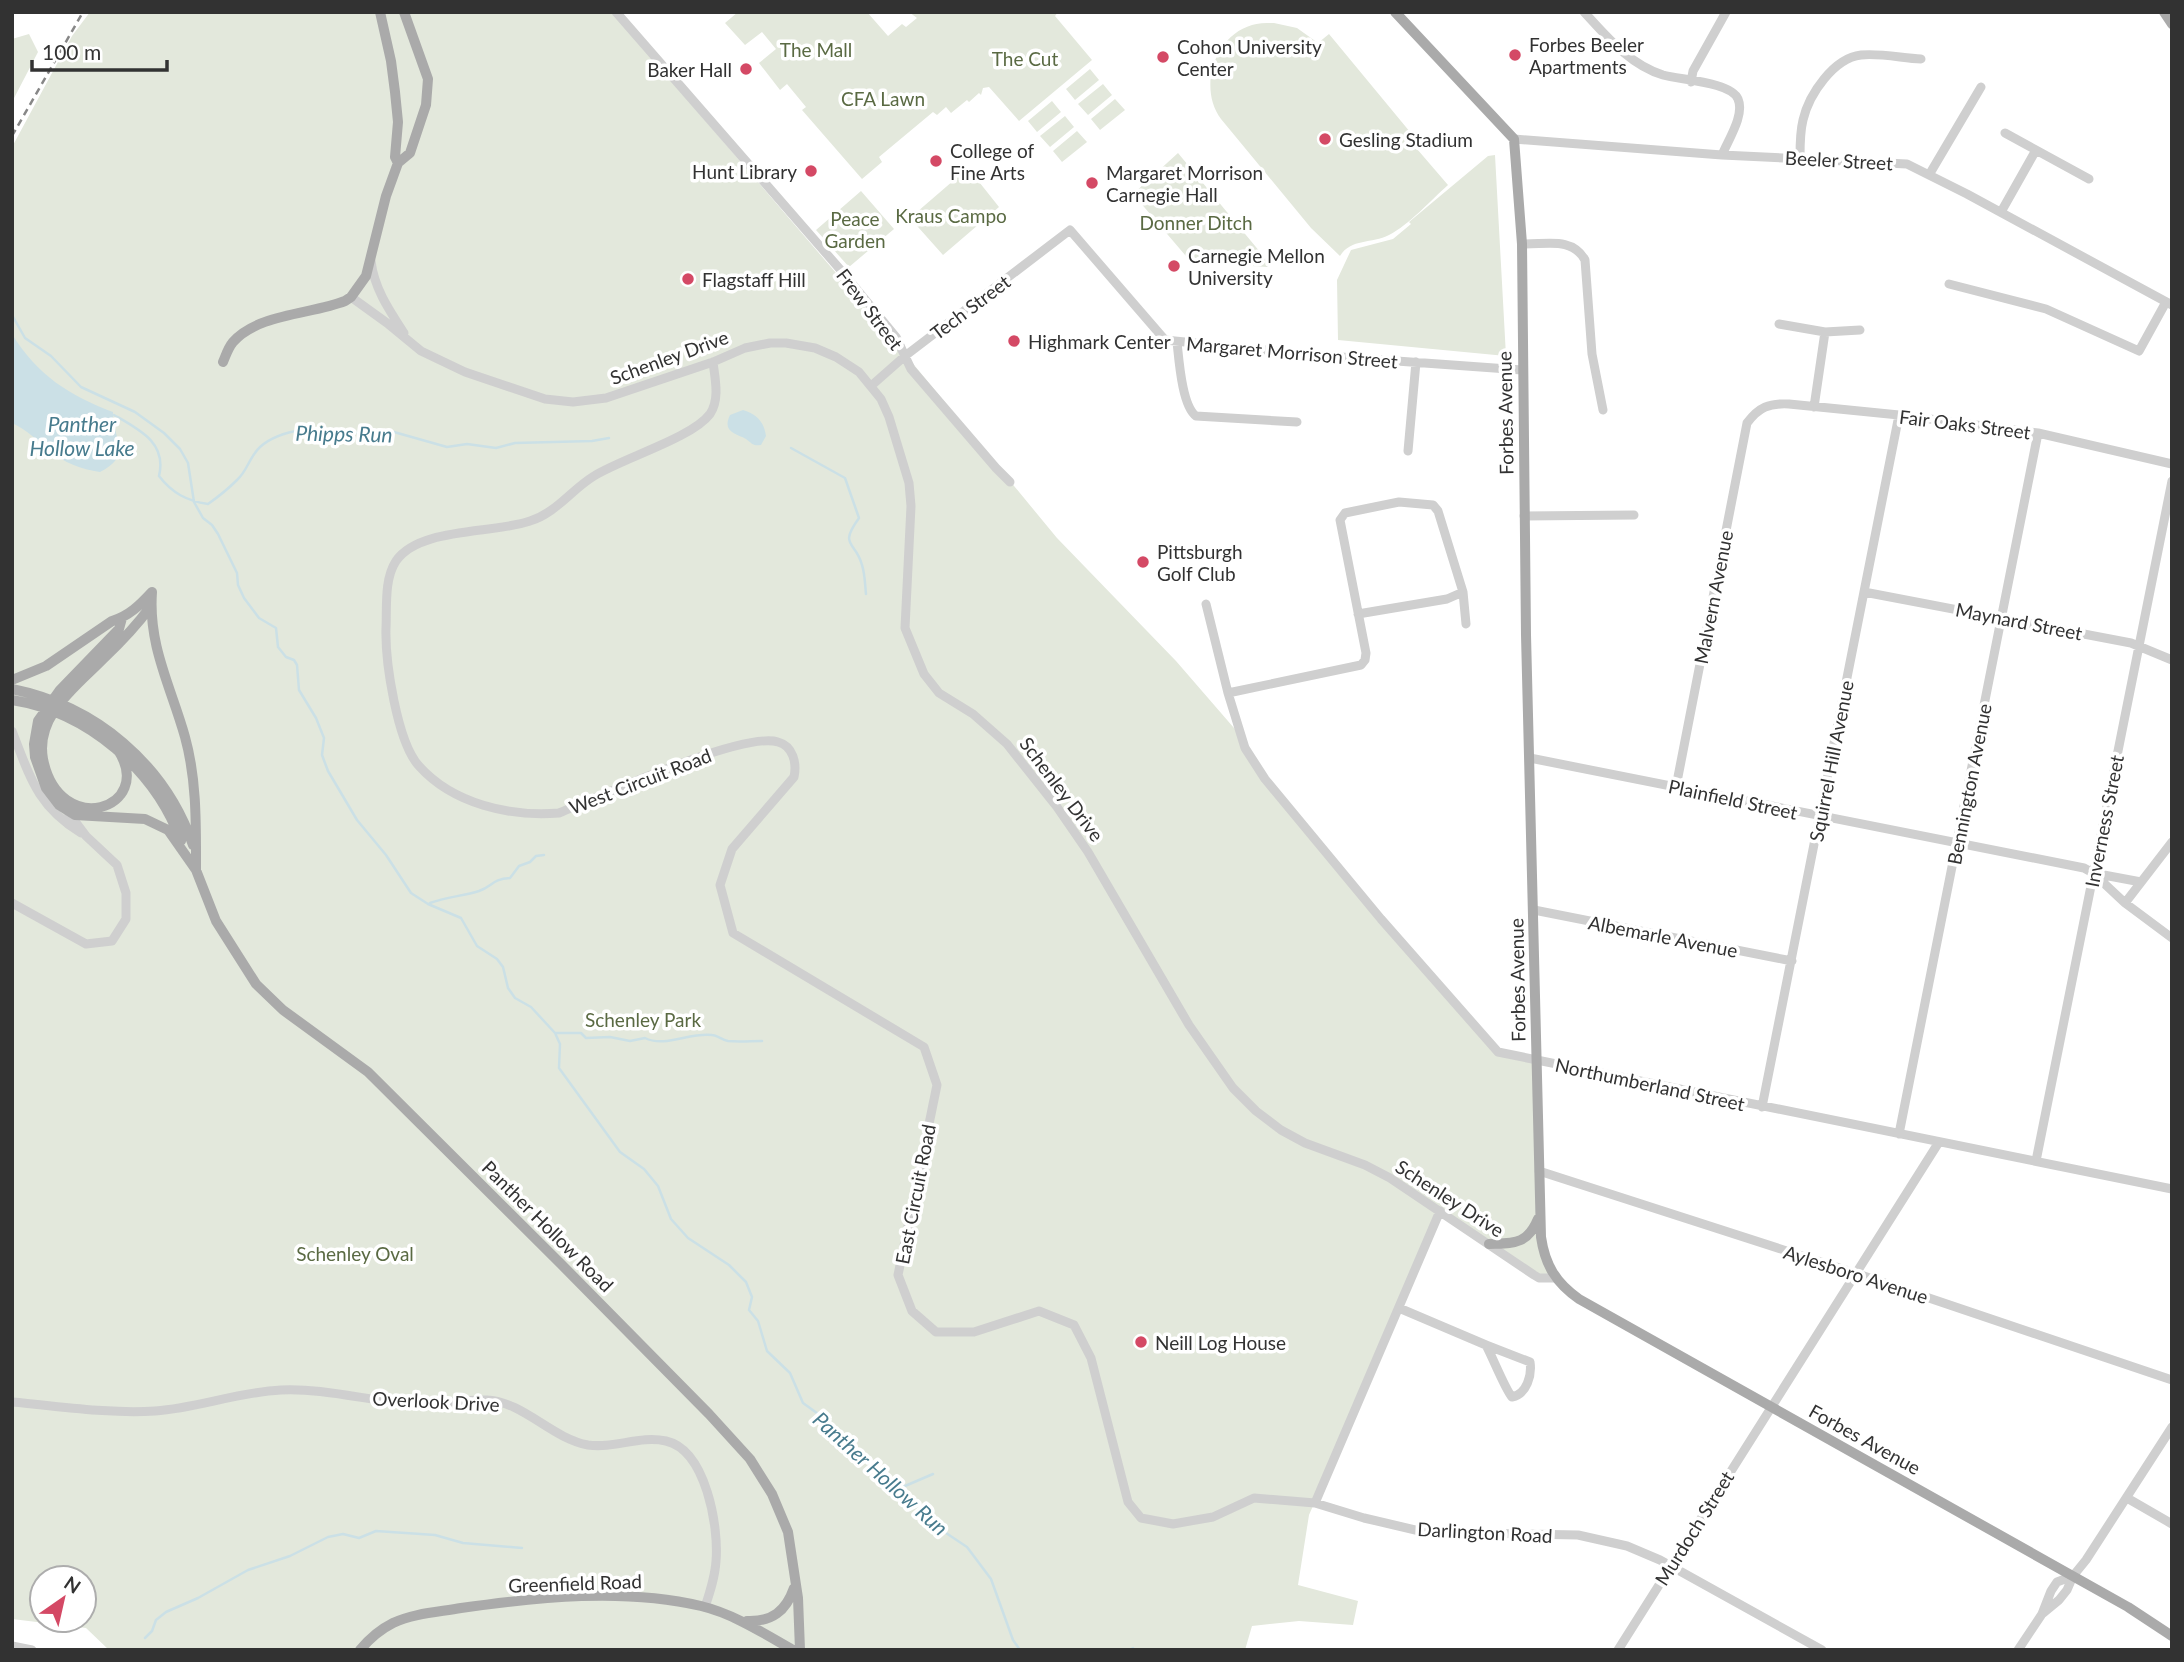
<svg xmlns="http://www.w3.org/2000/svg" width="2184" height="1662" viewBox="0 0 2184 1662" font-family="Lato,sans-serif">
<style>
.green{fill:#e3e8dc;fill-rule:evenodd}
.water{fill:#cbe0e6}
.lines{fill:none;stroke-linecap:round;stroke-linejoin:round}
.stream{stroke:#cbe0e6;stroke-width:2.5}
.minor{stroke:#cfcfcf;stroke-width:9}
.major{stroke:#aaa;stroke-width:10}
.rail{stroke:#878787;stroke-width:2.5;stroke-dasharray:7 5;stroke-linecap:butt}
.poi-dot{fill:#d44965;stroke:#fff;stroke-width:2.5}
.labels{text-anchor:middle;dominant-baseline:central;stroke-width:7;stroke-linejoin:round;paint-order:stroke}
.poi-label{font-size:19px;fill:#323232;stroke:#fff;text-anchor:start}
.park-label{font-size:19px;fill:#5a6a43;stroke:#fff}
.street-label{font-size:19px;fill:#323232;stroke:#fff}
.water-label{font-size:21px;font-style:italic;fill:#477b8d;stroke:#fff}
</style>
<rect width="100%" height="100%" fill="#fff"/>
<path class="green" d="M 90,12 L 612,12 L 891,337 L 1057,538 L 1176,661 L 1247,743 L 1276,794 L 1498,1052 L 1536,1062 L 1541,1237 L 1554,1278 L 1539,1278 L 1441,1211 L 1309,1515 L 1298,1585 L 1358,1601 L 1353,1625 L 1299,1621 L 1252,1626 L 1245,1650 L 109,1650 L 86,1628 L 12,1619 L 12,147 L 72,36 ZM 42,1578 L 84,1578 L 84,1620 L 42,1620 Z
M 738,12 L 867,12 L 888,36 L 902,24 L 906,27 L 917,18 L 909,12 L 1058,12 L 1055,16 L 1092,60 L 1019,121 L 989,87 L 983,88 L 981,95 L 979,93 L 969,102 L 967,100 L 951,113 L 946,107 L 937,115 L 933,112 L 879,157 L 882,162 L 862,179 L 802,110 L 806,107 L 787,84 L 780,90 L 759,63 L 776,49 L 762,32 L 745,45 L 725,23 Z
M 1274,23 L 1297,28 L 1318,43 L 1329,34 L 1415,138 L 1411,142 L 1448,185 C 1431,200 1409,225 1389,235 C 1372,244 1351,238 1340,256 L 1311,228 L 1221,119 C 1198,88 1214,36 1252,25 C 1258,23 1267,23 1274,23 Z
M 29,34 L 38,52 L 12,102 L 12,39 Z
M 1090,69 L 1099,80 L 1075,100 L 1066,89 Z
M 1103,84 L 1112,95 L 1088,115 L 1078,104 Z
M 1115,99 L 1125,110 L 1100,130 L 1091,119 Z
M 1052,101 L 1061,112 L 1037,132 L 1028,121 Z
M 1065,116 L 1074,127 L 1050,147 L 1040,136 Z
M 1077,131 L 1087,142 L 1062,162 L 1053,151 Z
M 1178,153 L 1270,264 L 1267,267 L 1191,262 L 1133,194 Z
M 1495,155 L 1506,356 L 1338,340 L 1337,280 L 1351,250 L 1393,239 L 1411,224 L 1409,222 L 1488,156 Z
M 968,168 L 999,207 L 943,255 L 910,218 Z
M 861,191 L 894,229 L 849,267 L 816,230 Z"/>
<path class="water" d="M 12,334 C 37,375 70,396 113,412 C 112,438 134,455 100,472 C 81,469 64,463 49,450 C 37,440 27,430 12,423 Z
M 743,410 C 756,414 764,421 766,436 L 761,445 C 752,446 753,444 746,439 C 735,433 722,432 730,415 Z"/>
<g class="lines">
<path class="stream" d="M 12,315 L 25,338 L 51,356 L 81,387 L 135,412 L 164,433 L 180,449 L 188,463 L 194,502 L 203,518 L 212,525 L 218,534 L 237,573 L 238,585 L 244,598 L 259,618 L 276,628 L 278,647 L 286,657 L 294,660 L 297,665 L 299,690 L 316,718 L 324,738 L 322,755 L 328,771 L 357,820 L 386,855 L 411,893 L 428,904 L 461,918 L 477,946 L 497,959 L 503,967 L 508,988 L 515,998 L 531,1007 L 555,1033 L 560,1044 L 559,1068 L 620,1152 L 644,1169 L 658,1186 L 671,1219 L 688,1238 L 729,1265 L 746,1282 L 752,1297 L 749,1310 L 758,1321 L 767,1351 L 790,1373 L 803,1403 L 828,1421 L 843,1442 L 869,1460 L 893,1485 L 915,1501 L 931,1523 L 967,1547 L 991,1579 L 1013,1640 L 1020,1650
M 114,415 C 140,430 167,443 159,476 C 172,493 187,501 208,504 C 218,497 229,488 237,480 C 246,472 248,462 255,453 C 267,435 309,423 329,433 L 394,432 L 447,447 L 467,444 L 496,448 L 515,443 L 592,441 L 609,438
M 791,448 L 845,478 L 859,518 C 838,547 856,541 862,565 C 865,574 865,585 866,594
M 430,903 C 446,897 463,896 479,891 C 493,886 492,879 510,878 L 519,866 L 530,862 L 536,856 L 544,855
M 555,1033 L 581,1033 L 586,1038 L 610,1037 L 630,1041 L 645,1038 C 665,1048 690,1032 712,1035 C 717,1035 722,1040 728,1041 C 739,1042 751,1041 762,1041
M 898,1489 L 933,1474
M 145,1638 L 152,1631 L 156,1620 L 166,1612 L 198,1598 L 248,1570 L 290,1556 L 328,1537 L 343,1534 L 359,1538 L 376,1531 L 435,1535 L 463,1543 L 522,1548
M 1129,1650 L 1133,1648"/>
<path class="minor" d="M 616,12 L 845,275 L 896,337 L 911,369 L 996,468 L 1010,482
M 1584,12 C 1607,37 1630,65 1663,75 C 1681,80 1731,82 1738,99 C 1745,115 1728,140 1722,155
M 1691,82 L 1693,71 L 1726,12
M 2005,133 L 2089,179
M 1514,139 L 1722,155 L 1907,164 L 1967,194 L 2172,305
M 1800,157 C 1800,145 1800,132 1803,120 C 1809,94 1834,58 1861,55 C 1880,53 1902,58 1921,59
M 1929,175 L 1981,87
M 2001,212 L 2036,150
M 1522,244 C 1545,245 1572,236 1585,260 L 1592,354 L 1603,410
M 371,261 C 374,288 389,310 404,333
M 1949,284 L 2046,309 L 2139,351 L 2166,302
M 351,297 L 387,323 L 421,351 L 465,372 L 545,399 L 573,402 L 606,398 L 713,362 L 745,348 L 770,343 L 786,343 L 815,348 L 836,357 L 859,372 L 881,399 L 889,417 L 909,483 L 911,506 L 905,628 L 924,674 L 939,693 L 973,714 L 1007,744 L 1057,807 L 1088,852 L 1189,1025 L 1233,1088 L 1256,1111 L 1281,1130 L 1305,1143 L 1365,1165 L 1390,1178 L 1534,1275 L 1539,1278 L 1554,1278
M 1779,324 L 1825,332 L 1860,330
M 1177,342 C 1179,360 1182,406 1196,416 L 1297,422
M 713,362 C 715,379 720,399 710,414 C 692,438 623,458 594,476 C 571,490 556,513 530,521 C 493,534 419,527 396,561 C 384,579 387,608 386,628 C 385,661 397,742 419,766 C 453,804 510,817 559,813 C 599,797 743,731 778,742 C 793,746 797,763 794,777 L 732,849 L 720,885 L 733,933 L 924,1047 L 937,1085 L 898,1275 L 912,1311 L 936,1332 L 974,1332 L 1039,1311 L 1074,1325 L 1091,1358 L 1128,1502 L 1141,1518 L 1173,1524 L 1213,1517 L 1254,1498 L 1315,1503 L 1364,1518 L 1424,1532 L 1578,1535 L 1627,1546 L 1660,1560 L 1822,1650
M 871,386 L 905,356 L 1070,230 L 1165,340 L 1313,355 L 1522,370
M 1814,407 L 1825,332
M 1408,451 L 1416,362
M 1524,516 L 1634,515
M 1864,592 L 2131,643 L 2172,660
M 1206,604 L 1228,693 L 1245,748 L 1265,779 L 1381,919 L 1498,1052 L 2172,1189
M 1358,614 L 1447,599 L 1463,592
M 1228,693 L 1361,665 L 1365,660 L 1366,653 L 1340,520 L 1345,513 L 1399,502 L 1433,505 L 1438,511 L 1463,592 L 1466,624
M 12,731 C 30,777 37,806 81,833
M 1530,758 L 2084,868 L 2093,873 L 2141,882
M 1676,787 L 1747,423 C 1759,407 1769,403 1789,404 L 1899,415 L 2038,433 L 2172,464
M 2093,873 L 2125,903 L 2172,938
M 12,903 L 86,944 L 112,941 L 126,919 L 126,893 L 117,865 L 86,836 L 68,812
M 2125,903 L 2172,842
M 1534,910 L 1792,961
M 1762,1107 L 1899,415
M 1899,1134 L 2038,433
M 2036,1161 L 2172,481
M 1539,1171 L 1855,1273 L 2172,1380
M 1399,1308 L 1486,1345
M 1486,1345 L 1530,1362 C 1532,1375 1527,1394 1512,1397 C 1506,1391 1492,1356 1486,1345 Z
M 12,1402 C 59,1406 108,1414 155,1411 C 198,1408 238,1392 281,1390 C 325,1388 368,1401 412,1404 C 437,1405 462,1399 487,1400 C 524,1402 551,1438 588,1445 C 614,1449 640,1435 666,1441 C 706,1450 719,1527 716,1561 C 715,1577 710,1592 705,1607
M 2127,1498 L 2172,1524
M 1315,1503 L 1440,1211
M 2042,1614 L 2059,1600 L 2067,1590 L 2073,1576 L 2086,1560 L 2172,1427
M 12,1646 L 32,1650
M 1618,1650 L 1939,1142
M 2018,1650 L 2042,1614 L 2051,1591 L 2057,1582 L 2073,1576"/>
<path class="major" d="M 380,12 L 391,61 L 395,92 L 398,122 L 395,157 L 398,163
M 1395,12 L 1514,139 L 1522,244 L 1526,635 L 1541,1237 C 1545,1265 1556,1283 1579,1299 L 2128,1607 L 2172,1636
M 2164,12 L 2172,24
M 223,362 C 226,355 228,348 233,342 C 257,314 312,314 345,301 L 351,297 L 366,276 L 386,196 L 398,163 L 410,153 L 426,105 L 428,79 L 404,12
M 152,592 C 148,646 171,687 185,737 C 197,780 196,826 196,870
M 122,618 L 119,629 L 60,690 L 38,721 L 34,744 L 35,757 L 46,788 L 59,805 L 75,815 L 145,819 L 168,830 L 196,870 L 216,921 L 256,984 L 283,1010 L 368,1072 L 561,1264 L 709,1414 L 750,1459 L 772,1494 L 788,1532 L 798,1598 L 800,1650
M 12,680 L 46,666 L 112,621 C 129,616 140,605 152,592
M 12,689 C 96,706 165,764 193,845
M 12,700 C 88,712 155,770 181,841
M 118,750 C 156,809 59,840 43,759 C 35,715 77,686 104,658 C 121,642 137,625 151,606
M 1489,1244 C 1514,1243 1527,1245 1538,1219
M 747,1621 C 772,1622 786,1611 794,1588
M 360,1650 C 369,1639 381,1629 393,1623 C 414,1613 439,1612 461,1608 C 539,1597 624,1588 701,1606 C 734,1614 763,1633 793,1650"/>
<path class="rail" d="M 12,136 L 83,12"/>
</g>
<g class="poi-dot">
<circle cx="1515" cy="55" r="7"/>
<circle cx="1163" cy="57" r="7"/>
<circle cx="746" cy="69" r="7"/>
<circle cx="1325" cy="139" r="7"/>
<circle cx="936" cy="161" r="7"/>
<circle cx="811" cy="171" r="7"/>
<circle cx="1092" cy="183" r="7"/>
<circle cx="1174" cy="266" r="7"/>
<circle cx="688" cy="279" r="7"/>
<circle cx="1014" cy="341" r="7"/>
<circle cx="1143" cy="562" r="7"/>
<circle cx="1141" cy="1342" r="7"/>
</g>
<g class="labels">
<g class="poi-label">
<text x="1529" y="44">Forbes Beeler<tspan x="1529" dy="22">Apartments</tspan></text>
<text x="1177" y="46">Cohon University<tspan x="1177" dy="22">Center</tspan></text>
<text x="732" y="69" text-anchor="end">Baker Hall</text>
<text x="1339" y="139">Gesling Stadium</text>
<text x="950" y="150">College of<tspan x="950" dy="22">Fine Arts</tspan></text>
<text x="797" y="171" text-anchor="end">Hunt Library</text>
<text x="1106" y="172">Margaret Morrison<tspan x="1106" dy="22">Carnegie Hall</tspan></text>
<text x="1188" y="255">Carnegie Mellon<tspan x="1188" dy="22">University</tspan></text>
<text x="702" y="279">Flagstaff Hill</text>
<text x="1028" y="341">Highmark Center</text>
<text x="1157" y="551">Pittsburgh<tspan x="1157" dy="22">Golf Club</tspan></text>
<text x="1155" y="1342">Neill Log House</text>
</g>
<g class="park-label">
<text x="816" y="49">The Mall</text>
<text x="1025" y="58">The Cut</text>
<text x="883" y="98">CFA Lawn</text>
<text x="951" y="215">Kraus Campo</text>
<text x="855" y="218">Peace<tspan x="855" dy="22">Garden</tspan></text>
<text x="1196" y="222">Donner Ditch</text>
<text x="643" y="1019">Schenley Park</text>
<text x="355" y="1253">Schenley Oval</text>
</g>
<g class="street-label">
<text transform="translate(1839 160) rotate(3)">Beeler Street</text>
<text transform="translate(970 307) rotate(-37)">Tech Street</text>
<text transform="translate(870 309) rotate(53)">Frew Street</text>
<text transform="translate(1292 352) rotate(5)">Margaret Morrison Street</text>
<text transform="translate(669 357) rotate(-20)">Schenley Drive</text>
<text transform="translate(1505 413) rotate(-91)">Forbes Avenue</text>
<text transform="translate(1965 424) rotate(7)">Fair Oaks Street</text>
<text transform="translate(1713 597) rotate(-79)">Malvern Avenue</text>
<text transform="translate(2019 621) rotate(11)">Maynard Street</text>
<text transform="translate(1831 761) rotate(-79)">Squirrel Hill Avenue</text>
<text transform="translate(640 781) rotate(-21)">West Circuit Road</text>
<text transform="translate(1969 784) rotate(-79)">Bennington Avenue</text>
<text transform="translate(1062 789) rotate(53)">Schenley Drive</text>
<text transform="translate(1733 799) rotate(12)">Plainfield Street</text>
<text transform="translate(2104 821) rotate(-79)">Inverness Street</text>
<text transform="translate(1663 936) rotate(11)">Albemarle Avenue</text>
<text transform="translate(1517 980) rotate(-91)">Forbes Avenue</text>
<text transform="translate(1650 1084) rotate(12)">Northumberland Street</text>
<text transform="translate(915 1194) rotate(-79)">East Circuit Road</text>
<text transform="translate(1450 1198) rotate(33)">Schenley Drive</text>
<text transform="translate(548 1226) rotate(45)">Panther Hollow Road</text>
<text transform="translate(1856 1274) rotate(18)">Aylesboro Avenue</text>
<text transform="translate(436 1401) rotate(3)">Overlook Drive</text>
<text transform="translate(1865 1439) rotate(29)">Forbes Avenue</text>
<text transform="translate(1694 1528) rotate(-58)">Murdoch Street</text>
<text transform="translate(1485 1532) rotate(3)">Darlington Road</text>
<text transform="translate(575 1583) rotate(-2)">Greenfield Road</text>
</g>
<g class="water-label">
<text x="82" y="423">Panther<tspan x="82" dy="24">Hollow Lake</tspan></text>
<text transform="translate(344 433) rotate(1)">Phipps Run</text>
<text transform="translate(881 1473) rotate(42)">Panther Hollow Run</text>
</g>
</g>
<rect width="2184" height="1662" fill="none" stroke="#323232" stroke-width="28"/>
<g transform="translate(63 1599) rotate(34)"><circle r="33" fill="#ffffff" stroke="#adadad" stroke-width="2"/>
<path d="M0-5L12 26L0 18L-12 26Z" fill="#d44965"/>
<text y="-10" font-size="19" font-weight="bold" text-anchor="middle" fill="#323232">N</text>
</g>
<path d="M32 60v10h135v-10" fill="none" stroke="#323232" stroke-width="3.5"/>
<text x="42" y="60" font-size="21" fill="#323232" stroke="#ffffff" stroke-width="5" paint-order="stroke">100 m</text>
</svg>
